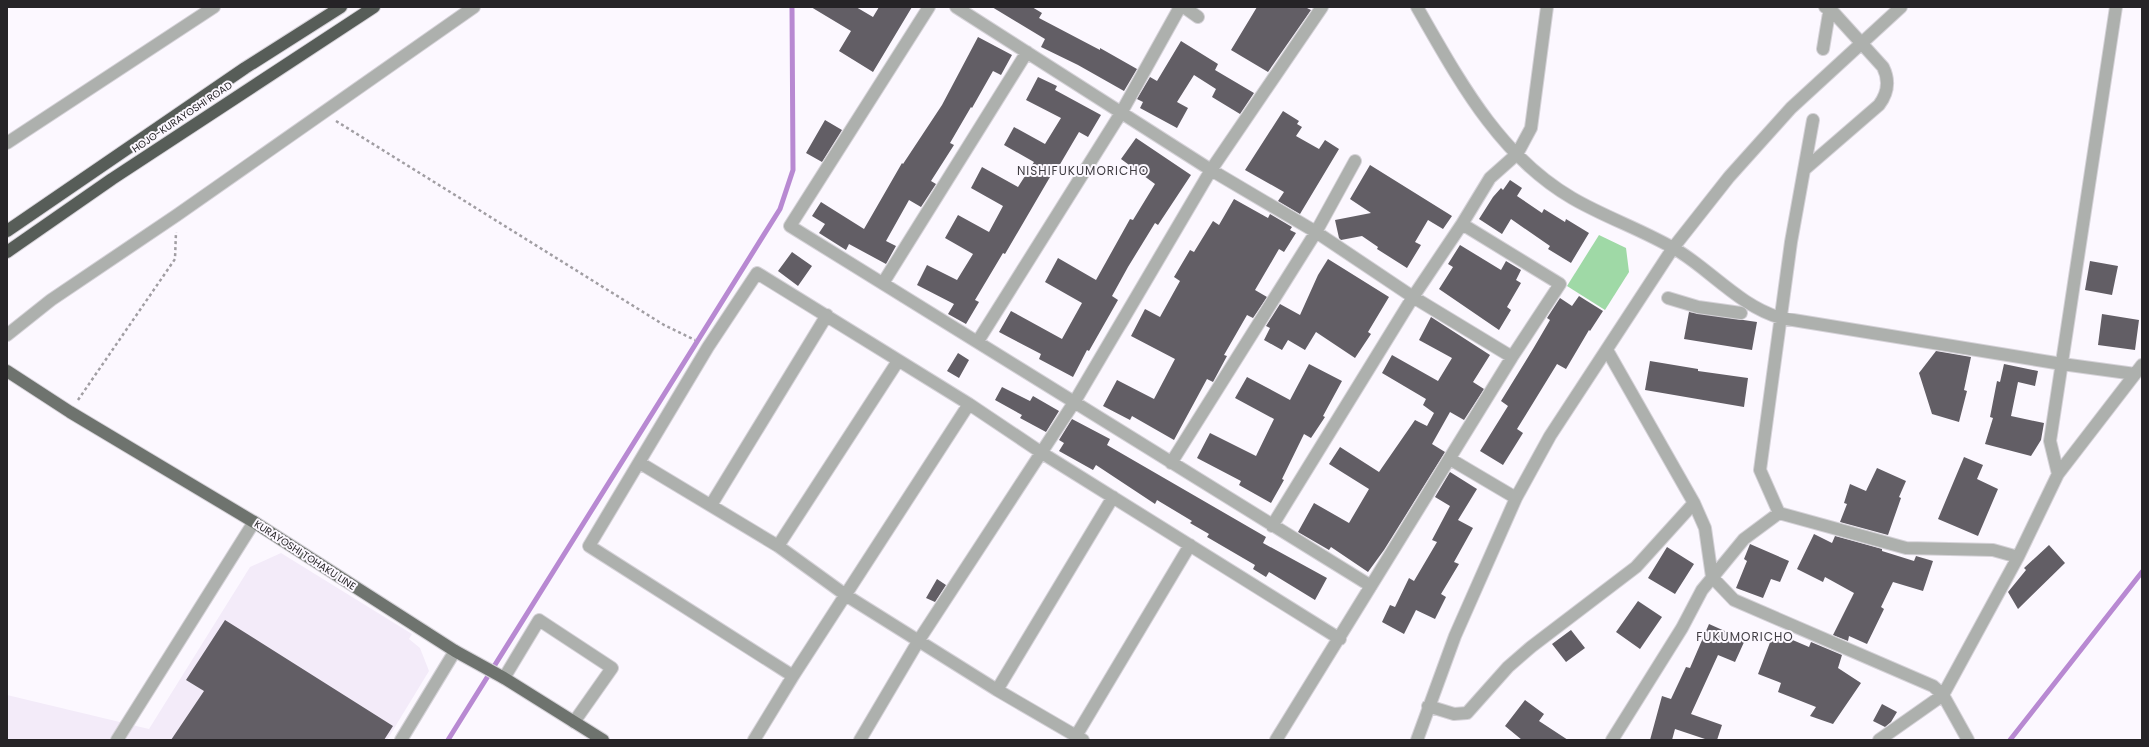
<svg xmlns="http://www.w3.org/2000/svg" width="2149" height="747" viewBox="0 0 2149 747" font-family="Poppins,sans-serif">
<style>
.built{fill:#f3ebf9}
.green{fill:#9fd9a6}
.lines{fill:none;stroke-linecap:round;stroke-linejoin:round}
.stream{stroke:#b889d2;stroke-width:5}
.building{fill:#625e65}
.minor-casing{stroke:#d5d2d8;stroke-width:14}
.major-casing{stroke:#d5d2d8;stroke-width:14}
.highway-casing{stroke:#d5d2d8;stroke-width:14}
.path{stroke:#a19ea3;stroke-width:2.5;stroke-dasharray:3 3;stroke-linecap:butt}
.minor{stroke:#adb0ad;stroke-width:12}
.major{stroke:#6e736e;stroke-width:12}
.highway{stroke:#575d58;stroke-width:12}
.labels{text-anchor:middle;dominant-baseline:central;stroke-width:4;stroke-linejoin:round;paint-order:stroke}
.street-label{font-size:10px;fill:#262427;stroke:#fcf8ff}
.quarter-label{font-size:12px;letter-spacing:1px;fill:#3f3c42;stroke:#fcf8ff}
</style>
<rect width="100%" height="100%" fill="#fcf8ff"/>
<path class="built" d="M 281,553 L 412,634 L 409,639 L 420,648 L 429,671 L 387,740 L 7,740 L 7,695 L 149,729 L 250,567 Z"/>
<path class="green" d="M 1599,235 L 1626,248 L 1629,272 L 1605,310 L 1567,286 Z"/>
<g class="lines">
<path class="stream" d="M 448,740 L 780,209 L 793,170 L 792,7
M 2010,740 L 2142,572"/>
</g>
<path class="building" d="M 811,7 L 856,7 L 873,17 L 879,7 L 912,7 L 873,72 L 839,51 L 851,31 Z
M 992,7 L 1032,7 L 1042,13 L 1039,18 L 1100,50 L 1100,48 L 1137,69 L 1124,91 L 1078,65 L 1041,47 L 1045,39 Z
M 1257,7 L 1305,7 L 1311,10 L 1268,72 L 1231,50 Z
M 978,37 L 1012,55 L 1001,75 L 993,71 L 972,108 L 971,107 L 950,143 L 954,145 L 931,181 L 936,184 L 921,207 L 909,200 L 886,241 L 896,246 L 886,264 L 849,244 L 846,250 L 819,233 L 825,224 L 812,216 L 821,202 L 864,229 L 902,163 L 903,164 L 942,105 Z
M 1181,41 L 1218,64 L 1215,70 L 1254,93 L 1240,114 L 1212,97 L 1216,89 L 1194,75 L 1177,102 L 1188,108 L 1177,128 L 1140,108 L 1143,102 L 1137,99 L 1150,77 L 1157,81 Z
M 1038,77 L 1057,86 L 1055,90 L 1101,115 L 1088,137 L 1079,132 L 1059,166 L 1057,165 L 1005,254 L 1003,253 L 975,300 L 979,302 L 966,324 L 948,314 L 954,304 L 917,285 L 927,265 L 957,280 L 973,254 L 945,238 L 958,215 L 989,232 L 1003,206 L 971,188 L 982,167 L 1018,187 L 1034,162 L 1004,145 L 1014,127 L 1045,144 L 1061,118 L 1026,100 Z
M 1283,111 L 1299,121 L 1297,124 L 1302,127 L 1296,136 L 1319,149 L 1325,140 L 1339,149 L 1300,214 L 1278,201 L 1284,192 L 1245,170 Z
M 825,120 L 842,130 L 822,162 L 806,153 Z
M 1136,138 L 1191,175 L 1158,225 L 1155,223 L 1128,267 L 1112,296 L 1118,300 L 1089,351 L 1087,350 L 1073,377 L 1039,359 L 1041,354 L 999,332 L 1011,311 L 1062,339 L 1082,303 L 1045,282 L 1058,258 L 1096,280 L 1130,219 L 1133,220 L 1155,184 L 1121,159 Z
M 1370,165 L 1452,216 L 1443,229 L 1428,220 L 1415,242 L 1421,245 L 1407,268 L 1377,249 L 1378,247 L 1362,236 L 1341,240 L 1339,238 L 1335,220 L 1371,213 L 1350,199 Z
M 1510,180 L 1522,188 L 1517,196 L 1542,213 L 1544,209 L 1565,222 L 1566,219 L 1589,233 L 1571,263 L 1548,249 L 1550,246 L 1511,219 L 1502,234 L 1479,219 L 1493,197 L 1501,188 L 1503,190 Z
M 1234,199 L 1268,218 L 1270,214 L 1292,227 L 1290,230 L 1296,233 L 1284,252 L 1279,249 L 1255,290 L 1267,297 L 1253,318 L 1247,315 L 1224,355 L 1227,356 L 1213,382 L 1207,379 L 1174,440 L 1132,416 L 1130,420 L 1103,406 L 1117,380 L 1154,399 L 1175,359 L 1131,336 L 1145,309 L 1160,317 L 1180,281 L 1174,277 L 1190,250 L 1194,252 L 1213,221 L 1219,225 Z
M 1460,245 L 1501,270 L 1506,261 L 1521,270 L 1516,280 L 1521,283 L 1507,307 L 1511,310 L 1499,330 L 1439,289 L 1453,267 L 1448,264 Z
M 792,252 L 812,266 L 798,286 L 778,271 Z
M 1328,259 L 1389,297 L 1368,332 L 1371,334 L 1355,358 L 1316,332 L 1305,350 L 1288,340 L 1282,350 L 1264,340 L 1270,328 L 1266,326 L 1280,304 L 1300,315 L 1318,275 Z
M 2090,261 L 2118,266 L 2112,295 L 2085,290 Z
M 1579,296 L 1603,311 L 1590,331 L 1589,330 L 1566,369 L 1557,364 L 1517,429 L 1523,433 L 1503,465 L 1480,451 L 1508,406 L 1501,401 L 1533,349 L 1550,320 L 1547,318 L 1560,298 L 1572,306 Z
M 1689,312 L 1757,322 L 1752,350 L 1684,339 Z
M 2102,314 L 2139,320 L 2135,350 L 2098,345 Z
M 1431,317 L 1490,355 L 1473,382 L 1484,389 L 1464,420 L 1450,412 L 1432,444 L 1445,452 L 1384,550 L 1368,572 L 1331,547 L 1329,550 L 1298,532 L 1314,503 L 1349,523 L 1369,489 L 1329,464 L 1340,447 L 1379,472 L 1415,420 L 1427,426 L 1434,413 L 1423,405 L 1426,399 L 1382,373 L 1392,355 L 1438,381 L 1452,358 L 1419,340 Z
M 1936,351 L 1971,357 L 1964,390 L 1967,391 L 1959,422 L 1932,414 L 1919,373 Z
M 958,353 L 969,360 L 959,378 L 947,371 Z
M 1650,361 L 1698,369 L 1698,371 L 1748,378 L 1744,407 L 1645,390 Z
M 1309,364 L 1342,381 L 1323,416 L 1325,417 L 1311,438 L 1304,434 L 1282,479 L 1284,480 L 1271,503 L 1239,485 L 1241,481 L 1197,458 L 1210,433 L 1256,456 L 1274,419 L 1235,398 L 1247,377 L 1290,400 Z
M 2004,364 L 2038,371 L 2035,386 L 2018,382 L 2011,416 L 2044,423 L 2041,440 L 2031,456 L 1985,444 L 1993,418 L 1990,417 L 1997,381 L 2000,382 Z
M 1002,387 L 1030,401 L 1033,396 L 1059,411 L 1046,432 L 1020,418 L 1022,415 L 995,400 Z
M 1072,419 L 1110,439 L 1107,445 L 1266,537 L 1263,543 L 1327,578 L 1315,600 L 1269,572 L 1266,577 L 1253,569 L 1255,565 L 1207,537 L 1209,534 L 1190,523 L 1192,521 L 1157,500 L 1155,504 L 1096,465 L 1093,470 L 1059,451 L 1064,443 L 1059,440 Z
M 1964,457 L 1983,465 L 1977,479 L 1998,489 L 1978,536 L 1938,519 Z
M 1877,468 L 1906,481 L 1899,497 L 1901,498 L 1888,535 L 1840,522 L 1847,504 L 1844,503 L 1850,484 L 1866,491 Z
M 1450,472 L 1477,489 L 1458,520 L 1473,528 L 1454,562 L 1459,564 L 1441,594 L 1446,597 L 1435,619 L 1416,610 L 1404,634 L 1382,622 L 1390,605 L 1395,607 L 1409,578 L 1414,581 L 1437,542 L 1432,540 L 1450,506 L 1435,497 Z
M 1814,534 L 1832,543 L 1835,536 L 1882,549 L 1882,551 L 1914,561 L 1916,556 L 1933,561 L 1923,591 L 1893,582 L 1881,607 L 1884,609 L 1867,644 L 1849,636 L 1848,641 L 1833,635 L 1854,593 L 1825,577 L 1823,582 L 1797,569 Z
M 1750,544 L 1789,561 L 1780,582 L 1771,579 L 1763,598 L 1736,588 L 1747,561 L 1744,559 Z
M 2049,545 L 2065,563 L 2018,609 L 2008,592 L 2026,570 L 2024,568 Z
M 1667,547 L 1694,564 L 1675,594 L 1648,578 Z
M 937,579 L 946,585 L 935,602 L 926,598 Z
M 1638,601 L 1662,617 L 1640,649 L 1616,632 Z
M 225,620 L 393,726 L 384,740 L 171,740 L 204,691 L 186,680 Z
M 1709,624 L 1745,640 L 1735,662 L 1718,655 L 1691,714 L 1722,725 L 1717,740 L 1708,740 L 1675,729 L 1672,740 L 1650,740 L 1662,696 L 1671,699 L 1686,667 L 1690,668 Z
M 1571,630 L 1585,648 L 1566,662 L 1552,644 Z
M 1774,632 L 1809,647 L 1811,642 L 1842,655 L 1838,668 L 1861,683 L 1833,724 L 1810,716 L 1816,707 L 1778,692 L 1781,683 L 1758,674 Z
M 1525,700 L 1544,714 L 1539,721 L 1568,740 L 1522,740 L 1505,726 Z
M 1882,704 L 1897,712 L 1891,722 L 1885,727 L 1873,721 Z"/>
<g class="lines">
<g class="minor-casing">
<path id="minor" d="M 929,7 L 790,226 L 1371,586
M 956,7 L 1211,170 L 1316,232 L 1413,297 L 1512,357
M 1184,7 L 1198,17
M 1417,7 C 1458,78 1498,155 1572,198 C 1606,218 1646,231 1680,252 C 1713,273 1742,307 1781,318 L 2062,364 L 2135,374
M 1823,49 L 1830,7
M 7,143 L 214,7
M 1805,169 L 1879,105 C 1888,93 1890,81 1883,67 L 1834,13 L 1825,7
M 883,283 L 1027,52
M 1668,298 L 1698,307 L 1741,313
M 7,335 L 51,300 L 177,215 L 474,7
M 978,341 L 1121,113 L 1180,7
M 1607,350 L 1694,503 L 1705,528 L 1712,577 L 1734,600 L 1933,686 L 1943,695 L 1968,740
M 1450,459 L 1516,498
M 640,463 L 778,546 L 847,596 L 997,690 L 1083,740
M 1171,463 L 1316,232 L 1355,161
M 2058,474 L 2050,441 L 2116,7
M 711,505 L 827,315
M 1779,513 L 1760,470 L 1791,242 L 1813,120
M 1272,526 L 1413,297 L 1462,224 L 1490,178 L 1517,154 L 1531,128 L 1547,7
M 778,546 L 898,361
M 793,676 L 589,546 L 708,347 L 757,273 L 969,404 L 1042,453 L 1340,639
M 504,678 L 539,620 L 612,668 L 574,722
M 997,690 L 1113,497
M 1428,706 L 1454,714 L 1467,713 L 1508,667 L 1531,647 L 1636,567 L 1694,503
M 1076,736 L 1190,545
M 117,740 L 254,522
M 401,740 L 455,651
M 754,740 L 793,676 L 969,404
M 860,740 L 919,640 L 1075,401 L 1211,170 L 1322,7
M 1276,740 L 1512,357 L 1560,284 L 1462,224
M 1417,740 L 1455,636 L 1516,498 L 1550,436 L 1673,248 L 1729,177 L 1791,108 L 1901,7
M 1612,740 L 1682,628 L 1702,590 L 1744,539 L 1779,513 L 1906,548 L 1993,550 L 2018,557
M 1879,740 L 1943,695 L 2018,557 L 2058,474 L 2142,365"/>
</g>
<g class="major-casing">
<path id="major" d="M 7,371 L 70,412 L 254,522 L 455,651 L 504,678 L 603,740"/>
</g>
<g class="highway-casing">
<path id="highway" d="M 7,231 L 245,68 L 341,7
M 7,252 L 112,179 L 374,7"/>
</g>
<path class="path" d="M 336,121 L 664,325 L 695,340
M 78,400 L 175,259 L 176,232"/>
<use href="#minor" class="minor"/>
<use href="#major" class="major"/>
<use href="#highway" class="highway"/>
</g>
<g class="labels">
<g class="street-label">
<text transform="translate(182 117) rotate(-34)">HOJO-KURAYOSHI ROAD</text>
<text transform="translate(305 555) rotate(33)">KURAYOSHI TOHAKU LINE</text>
</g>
<g class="quarter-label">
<text x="1083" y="170">NISHIFUKUMORICHO</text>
<text x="1745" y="636">FUKUMORICHO</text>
</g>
</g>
<rect width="2149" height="747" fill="none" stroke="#262427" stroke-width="16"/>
</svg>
